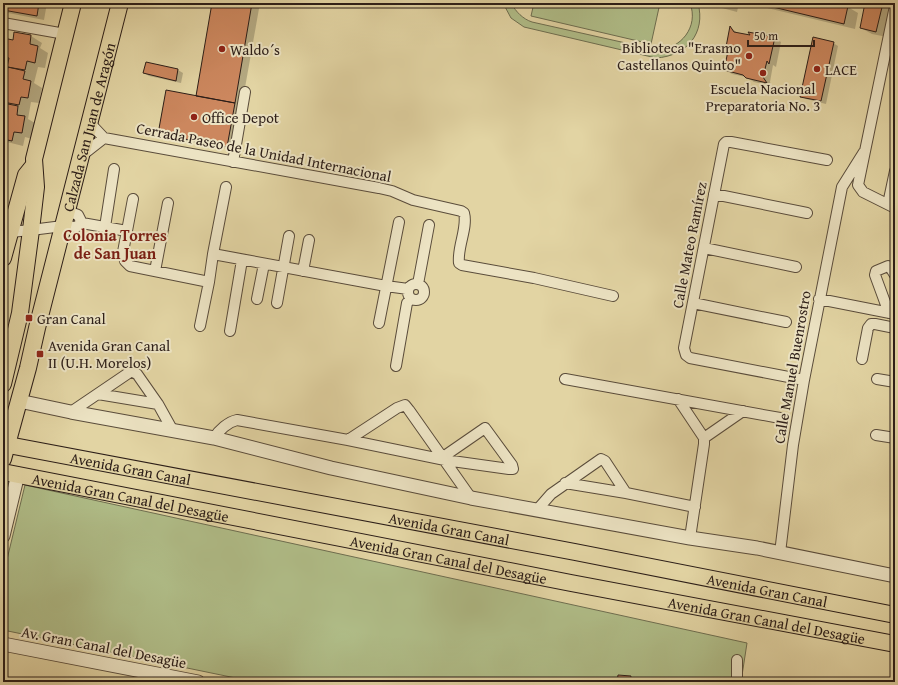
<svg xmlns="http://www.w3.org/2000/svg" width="898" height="685" viewBox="0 0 898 685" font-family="'Gentium Book Plus',serif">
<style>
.green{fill:#b0bd88;stroke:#6e6e50}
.shadow{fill:#0003}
.building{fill:#cc875e;stroke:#2c1e18}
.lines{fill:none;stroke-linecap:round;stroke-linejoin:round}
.minor-casing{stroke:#5a4c3b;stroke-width:12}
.tertiary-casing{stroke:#5a4c3b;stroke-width:15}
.primary-casing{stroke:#2c1e18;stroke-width:18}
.minor{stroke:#ece3c3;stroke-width:10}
.tertiary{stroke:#ece3c3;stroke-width:13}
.primary{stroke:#e2d4a3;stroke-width:16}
.poi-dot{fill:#8f2418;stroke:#ece3c3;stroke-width:1.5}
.labels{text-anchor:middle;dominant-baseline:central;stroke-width:4;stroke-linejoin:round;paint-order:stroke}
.poi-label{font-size:15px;fill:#2c1e18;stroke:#ece3c3;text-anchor:start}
.street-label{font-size:15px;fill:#2c1e18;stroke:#ece3c3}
.neighbourhood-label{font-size:16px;font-weight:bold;fill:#7a1f14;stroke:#ece3c3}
</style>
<rect width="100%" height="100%" fill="#e2d4a3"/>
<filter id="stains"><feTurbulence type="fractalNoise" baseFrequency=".005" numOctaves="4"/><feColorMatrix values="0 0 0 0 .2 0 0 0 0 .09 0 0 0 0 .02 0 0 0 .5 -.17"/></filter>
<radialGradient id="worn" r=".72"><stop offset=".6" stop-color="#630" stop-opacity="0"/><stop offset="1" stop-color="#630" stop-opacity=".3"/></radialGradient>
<path class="green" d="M 503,3 L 511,3 C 516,12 523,19 532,22 L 657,50 C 681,49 699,27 690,3 L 698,3 C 706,33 687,56 656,58 L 524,27 L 511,18 Z
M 534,3 L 660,3 L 651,44 L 531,16 Z
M 25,485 L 747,643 L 741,682 L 255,682 L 3,630 L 3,576 Z"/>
<path class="shadow" d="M 3,3 L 47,3 L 44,20 L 3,12 Z
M 214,3 L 260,3 L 234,150 L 166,138 L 159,134 L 197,97 Z
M 712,3 L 739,3 L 737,12 L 722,8 Z
M 746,3 L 832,3 L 848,7 L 858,13 L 855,29 Z
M 866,3 L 895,3 L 887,37 L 872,34 L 861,28 Z
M 731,28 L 739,34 L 774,38 L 781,42 L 776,67 L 773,65 L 770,82 L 772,86 L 754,82 L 746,77 L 732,74 L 725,70 Z
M 15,33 L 31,36 L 42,43 L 40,48 L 48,53 L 45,68 L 38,67 L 34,83 L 42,88 L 39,103 L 31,102 L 28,119 L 35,123 L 32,139 L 25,137 L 23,146 L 3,141 L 3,76 L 7,76 L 9,62 L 3,61 L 3,35 L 6,36 L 5,39 L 13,41 Z
M 833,43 L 838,46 L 826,104 L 806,99 L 801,96 Z
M 146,63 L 178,70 L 183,73 L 181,83 L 149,76 L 144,73 Z
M 630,677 L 633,679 L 633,682 L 618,682 Z"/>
<path class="building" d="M 3,3 L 39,3 L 37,16 L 3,10 Z
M 212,3 L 252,3 L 235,103 L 196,96 Z
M 711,3 L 727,3 L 726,7 Z
M 756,3 L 836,3 L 848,6 L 844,24 Z
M 865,3 L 883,3 L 876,32 L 860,28 Z
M 730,26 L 734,32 L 750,35 L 748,32 L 775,37 L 769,64 L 767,61 L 763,77 L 767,83 L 746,78 L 743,75 L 724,70 L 728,51 L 726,47 Z
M 14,32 L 31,35 L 30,44 L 38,46 L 35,63 L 27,61 L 25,70 L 7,67 L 9,58 L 3,57 L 3,38 L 13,40 Z
M 813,37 L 834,42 L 821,101 L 800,97 Z
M 146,62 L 178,69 L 176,81 L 143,73 Z
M 8,67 L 25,71 L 23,79 L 31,81 L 28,98 L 21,97 L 19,105 L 3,102 L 3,74 L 6,75 Z
M 166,90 L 235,103 L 227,147 L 158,134 Z
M 3,103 L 18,106 L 17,115 L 25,116 L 22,133 L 14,132 L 12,141 L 3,139 Z
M 618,675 L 631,676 L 630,682 L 617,682 Z"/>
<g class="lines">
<g class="minor-casing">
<path id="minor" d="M 895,6 L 858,185 L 863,192 L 895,208
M 3,23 L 65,34
M 89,122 L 104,138 L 379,188 L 392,191 L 413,200 L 461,211 L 464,213 C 468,228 457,247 459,263 L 462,265 L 534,278 L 613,296
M 81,156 L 104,138
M 233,162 L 245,92
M 714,194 L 807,213
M 133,199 L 123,252 L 125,261 L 130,266 L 209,282 L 213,254 L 386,286 L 408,289
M 888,204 L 895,171
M 67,211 L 78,215 L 82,223
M 105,227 L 114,169
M 10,232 L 31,230 L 63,226 L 76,227 L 82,223 L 127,231
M 704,248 L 796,267
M 213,254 L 226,187
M 155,271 L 168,203
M 303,271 L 309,240
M408 292a8 8 0 1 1 16 0a8 8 0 1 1-16 0Z
M 418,284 L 429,225
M 257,299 L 264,264
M 819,299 L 895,314
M 277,303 L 289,236
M 693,303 L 786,322
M 889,313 L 875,275 L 876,271 L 888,266 L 890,267 L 895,275
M 379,323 L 399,222
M 200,326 L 209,282
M 230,331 L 242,260
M 862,359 L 868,328 L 871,324 L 875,324 L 895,328
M 396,366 L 407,303 L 411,299
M 565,379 L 780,418
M 877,379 L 895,382
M 804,380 L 690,358 L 686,355 L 684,348 L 724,144 L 726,142 L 731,142 L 827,160
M 98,394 L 158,404
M 678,399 L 704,438
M 71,412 L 130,372 L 133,372 L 137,374 L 158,404 L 173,431
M 876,435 L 895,438
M 214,438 C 219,430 228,422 237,420 L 348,440 L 445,460 L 509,469 L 513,469 L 512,465 L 485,428 L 443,457
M 348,440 L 397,408 L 405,405 L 409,410 L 471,498
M 565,483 L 626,493 L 695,507
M 537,510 L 551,494 L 601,459 L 605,461 L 626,493
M 690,538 L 704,444 L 704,438 L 743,411
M 780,553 L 793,445 L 804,380 L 842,187 L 864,152
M 737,682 L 737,660"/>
</g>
<g class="tertiary-casing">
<path id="tertiary" d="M 19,401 L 71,412 L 214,438 L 331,468 L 471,498 L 690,538 L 757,548 L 895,576
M 3,536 L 18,474
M 3,644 L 198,682"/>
</g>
<g class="primary-casing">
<g id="primary">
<path d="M 3,258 L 26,175 L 34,165"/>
<path d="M 3,384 L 20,313 L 31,230 L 36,187 L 34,159 L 73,3"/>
<path id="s1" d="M 3,444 L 575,552 L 895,615"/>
<path id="s2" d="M 3,459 L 28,368 L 37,328 L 120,3"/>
<path id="s3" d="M 3,472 L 571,583 L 895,644"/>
</g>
</g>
<use href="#minor" class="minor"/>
<use href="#tertiary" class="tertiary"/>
<use href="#primary" class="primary"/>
</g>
<g class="poi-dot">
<circle cx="222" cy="49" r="4"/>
<circle cx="749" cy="56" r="4"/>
<circle cx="817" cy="69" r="4"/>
<circle cx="763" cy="73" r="4"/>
<circle cx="194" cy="117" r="4"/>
<rect x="25" y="314" width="8" height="8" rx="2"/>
<rect x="36" y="350" width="8" height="8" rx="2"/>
</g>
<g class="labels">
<g class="poi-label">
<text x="741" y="47" text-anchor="end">Biblioteca "Erasmo<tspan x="741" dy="17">Castellanos Quinto"</tspan></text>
<text x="230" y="49">Waldo´s</text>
<text x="825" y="69">LACE</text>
<text x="763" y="88" text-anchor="middle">Escuela Nacional<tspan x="763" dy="17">Preparatoria No. 3</tspan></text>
<text x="202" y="117">Office Depot</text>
<text x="37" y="318">Gran Canal</text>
<text x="48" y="345">Avenida Gran Canal<tspan x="48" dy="17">II (U.H. Morelos)</tspan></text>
</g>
<g class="street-label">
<text stroke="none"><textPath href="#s2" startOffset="343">Calzada San Juan de Aragón</textPath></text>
<text transform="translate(264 152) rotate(11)">Cerrada Paseo de la Unidad Internacional</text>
<text transform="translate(689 245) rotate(-79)">Calle Mateo Ramírez</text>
<text transform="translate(792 367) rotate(-80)">Calle Manuel Buenrostro</text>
<text stroke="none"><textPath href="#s1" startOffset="130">Avenida Gran Canal</textPath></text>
<text stroke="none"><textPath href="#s3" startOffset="130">Avenida Gran Canal del Desagüe</textPath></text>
<text stroke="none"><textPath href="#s1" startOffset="454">Avenida Gran Canal</textPath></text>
<text stroke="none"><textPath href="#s3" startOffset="454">Avenida Gran Canal del Desagüe</textPath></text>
<text stroke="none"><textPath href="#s1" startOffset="778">Avenida Gran Canal</textPath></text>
<text stroke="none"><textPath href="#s3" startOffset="778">Avenida Gran Canal del Desagüe</textPath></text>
<text transform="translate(104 647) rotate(11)">Av. Gran Canal del Desagüe</text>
</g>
<g class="neighbourhood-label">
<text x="115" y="235">Colonia Torres<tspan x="115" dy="18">de San Juan</tspan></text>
</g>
</g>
<rect width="898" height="685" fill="none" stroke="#e2d4a3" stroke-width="16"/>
<rect x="4" y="4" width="890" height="677" fill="none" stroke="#2c1e18" stroke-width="2"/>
<rect x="8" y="8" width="882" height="669" fill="none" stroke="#2c1e18"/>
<path d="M748 40v6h66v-6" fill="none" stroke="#2c1e18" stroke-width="2"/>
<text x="754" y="40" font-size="12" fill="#2c1e18" stroke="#ece3c3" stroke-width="3" paint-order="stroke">50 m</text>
<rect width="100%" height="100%" filter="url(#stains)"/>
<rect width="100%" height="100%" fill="url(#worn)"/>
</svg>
